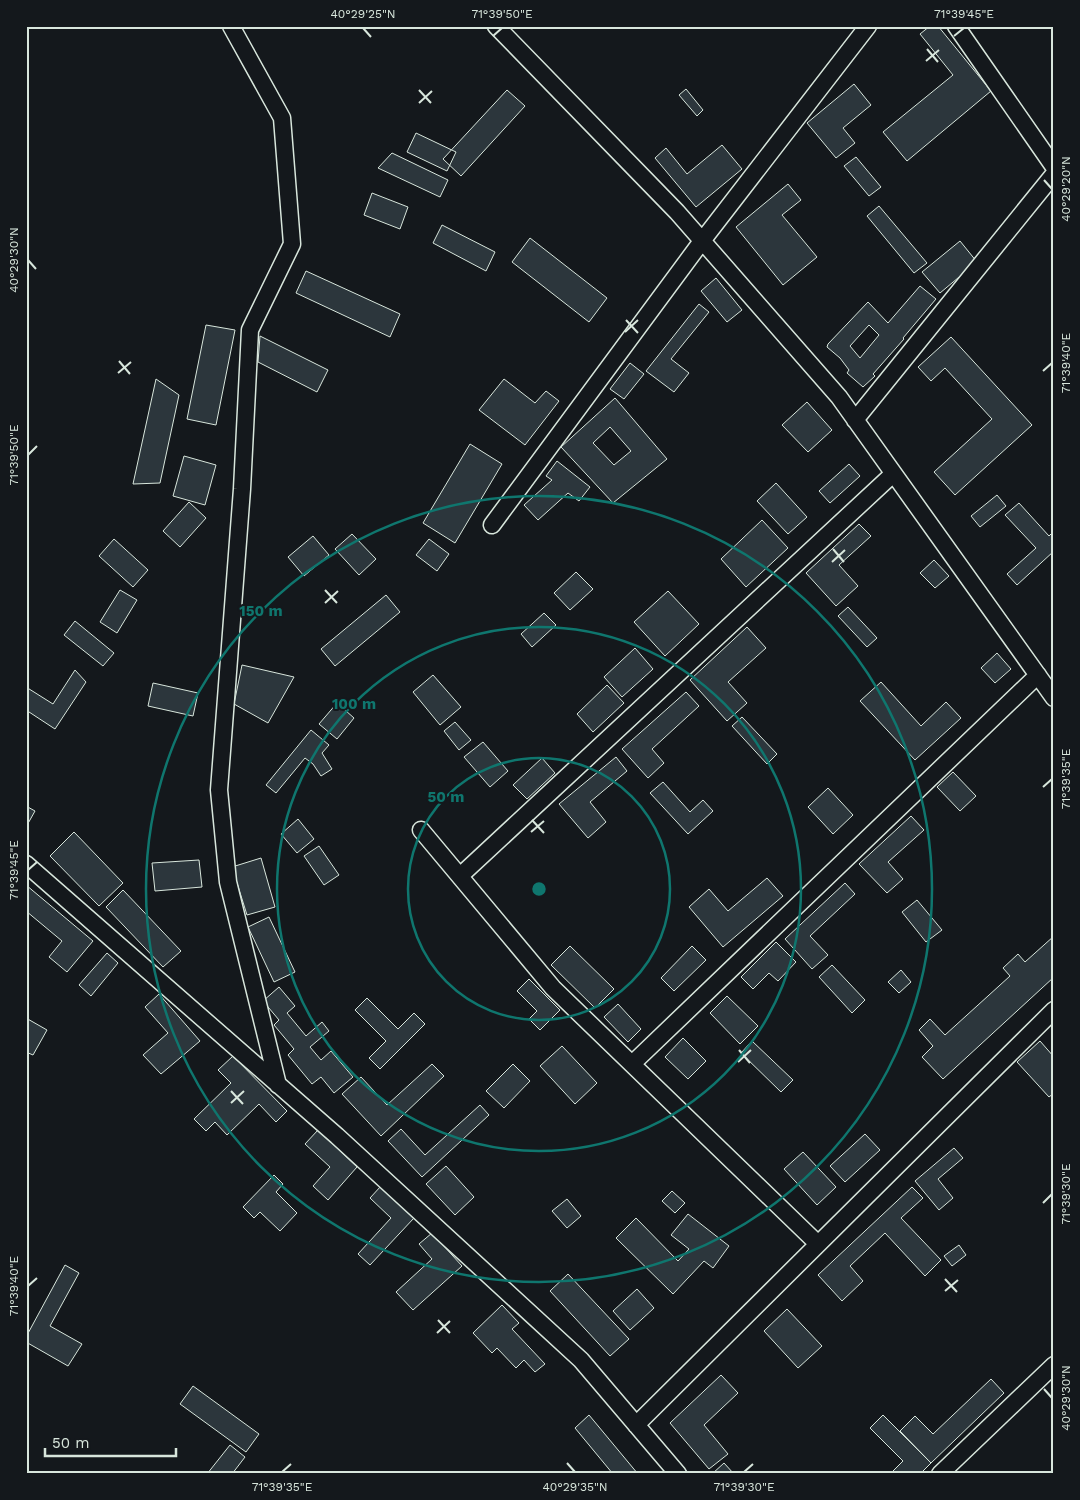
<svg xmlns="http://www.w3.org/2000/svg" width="1080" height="1500" viewBox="0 0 1080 1500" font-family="'Work Sans',sans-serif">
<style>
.building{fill:#2c363c;stroke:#d8e6dc;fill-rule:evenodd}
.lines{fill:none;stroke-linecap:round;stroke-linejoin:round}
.minor-casing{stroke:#d8e6dc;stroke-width:19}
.minor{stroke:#14181c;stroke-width:16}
.ticks{fill:none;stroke:#d8e6dc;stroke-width:2}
.ring{fill:none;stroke:#0f766e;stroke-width:2.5}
.centre{fill:#0f766e;stroke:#14181c;stroke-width:2.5}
.ring-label{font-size:15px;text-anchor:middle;font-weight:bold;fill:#0f766e;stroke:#14181c;stroke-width:4;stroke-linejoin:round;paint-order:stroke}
.neatline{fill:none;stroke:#d8e6dc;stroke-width:2}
.ticks-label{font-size:12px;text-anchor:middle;fill:#d8e6dc}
</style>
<rect width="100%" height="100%" fill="#14181c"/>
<path class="building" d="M 930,26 L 938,26 L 991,91 L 907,161 L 883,132 L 953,75 L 920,34 Z
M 854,84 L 871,105 L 843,128 L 855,143 L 836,158 L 807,123 Z
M 686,89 L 703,110 L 697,116 L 679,95 Z
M 507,90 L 525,106 L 461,176 L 443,159 Z
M 416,133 L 456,152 L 447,171 L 407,152 Z
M 722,145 L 742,169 L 696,207 L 655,158 L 666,148 L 687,174 Z
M 392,153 L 448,180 L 440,197 L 378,168 Z
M 856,157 L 881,187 L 869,196 L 844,166 Z
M 788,184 L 801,200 L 782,215 L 817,257 L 783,285 L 736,227 Z
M 372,193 L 408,207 L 400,229 L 364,215 Z
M 879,206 L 927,263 L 914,273 L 867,216 Z
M 442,225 L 495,252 L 486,271 L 433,243 Z
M 530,238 L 607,298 L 589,322 L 512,262 Z
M 960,241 L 977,262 L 940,293 L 922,272 Z
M 306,271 L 400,314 L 390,337 L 296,293 Z
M 716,278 L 742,310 L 727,322 L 701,291 Z
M 920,286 L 936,299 L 903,338 L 904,339 L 873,374 L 875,376 L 863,387 L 847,373 L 849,370 L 840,358 L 827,347 L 828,344 L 868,302 L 888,323 ZM 869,325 L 879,335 L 860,358 L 850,346 Z
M 699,304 L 709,312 L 671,359 L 689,373 L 674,392 L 646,371 Z
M 206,325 L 235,330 L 216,425 L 187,419 Z
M 260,336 L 328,370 L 317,392 L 258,362 Z
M 951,337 L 1032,425 L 955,495 L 934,472 L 992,419 L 945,368 L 931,381 L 918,367 Z
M 630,363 L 644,374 L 624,399 L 610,389 Z
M 156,379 L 179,395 L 160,483 L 133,484 Z
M 504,379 L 535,403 L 546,391 L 559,401 L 525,445 L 479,410 Z
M 615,398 L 667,459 L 613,503 L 561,447 ZM 610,427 L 631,451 L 614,465 L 593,443 Z
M 807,402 L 832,430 L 808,452 L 782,425 Z
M 470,444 L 502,464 L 455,543 L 423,523 Z
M 184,456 L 216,465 L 205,505 L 173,496 Z
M 557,461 L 590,487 L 579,501 L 568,493 L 538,520 L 524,505 L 552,480 L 546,476 Z
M 849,464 L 860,476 L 830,503 L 819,491 Z
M 776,483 L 807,517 L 788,534 L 757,501 Z
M 997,495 L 1006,506 L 980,527 L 971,516 Z
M 189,502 L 206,518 L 180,547 L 163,531 Z
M 1019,503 L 1049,536 L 1054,531 L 1054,551 L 1017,585 L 1007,574 L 1036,548 L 1005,515 Z
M 762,520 L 788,548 L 746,587 L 721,559 Z
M 859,524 L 871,536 L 839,565 L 858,586 L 836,606 L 806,573 Z
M 352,534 L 376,559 L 359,575 L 335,549 Z
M 313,536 L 329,555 L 304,576 L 288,557 Z
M 114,539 L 148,570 L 133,587 L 99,556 Z
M 429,539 L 449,554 L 437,571 L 416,555 Z
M 934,560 L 949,576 L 935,588 L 920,573 Z
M 576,572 L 593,589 L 570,610 L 554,593 Z
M 120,590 L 137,600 L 117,633 L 100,622 Z
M 668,591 L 699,624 L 665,656 L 634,622 Z
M 386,595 L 400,612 L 335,666 L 321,649 Z
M 848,607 L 877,638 L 867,647 L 838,616 Z
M 544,613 L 556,625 L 532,647 L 521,634 Z
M 75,621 L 114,653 L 103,666 L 64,635 Z
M 747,627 L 766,648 L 728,682 L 747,703 L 727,721 L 690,680 Z
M 635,648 L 653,669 L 622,697 L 604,677 Z
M 997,653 L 1011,669 L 995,683 L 981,668 Z
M 242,665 L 294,677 L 268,723 L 234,704 Z
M 75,670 L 86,682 L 55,729 L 26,710 L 26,687 L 53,704 Z
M 433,675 L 461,707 L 440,725 L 413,692 Z
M 881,682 L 921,726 L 946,702 L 961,718 L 915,760 L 860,701 Z
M 153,683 L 198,693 L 193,716 L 148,706 Z
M 607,685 L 624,703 L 593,732 L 577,714 Z
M 686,692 L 699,706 L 652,749 L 664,763 L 648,778 L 622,749 Z
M 337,703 L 354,718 L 337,739 L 319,724 Z
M 742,717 L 777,754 L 767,764 L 732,726 Z
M 455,722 L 471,740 L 459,750 L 444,731 Z
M 311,730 L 329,745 L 322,753 L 332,769 L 321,776 L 313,764 L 305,758 L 276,793 L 266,785 Z
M 483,742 L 508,771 L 490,787 L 464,757 Z
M 616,757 L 627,771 L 590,802 L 606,822 L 588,838 L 559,804 Z
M 542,758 L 555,773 L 527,799 L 513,785 Z
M 953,772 L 976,796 L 960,811 L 937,787 Z
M 663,782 L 690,812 L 703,800 L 713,811 L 688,834 L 650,793 Z
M 828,788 L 853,815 L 833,834 L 808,807 Z
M 26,806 L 35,811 L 26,827 Z
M 911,816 L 924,830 L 888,862 L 903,879 L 887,893 L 859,864 Z
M 298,819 L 314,839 L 297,853 L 281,834 Z
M 74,832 L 123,883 L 99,906 L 50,856 Z
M 319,846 L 339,875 L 324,885 L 304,856 Z
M 261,858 L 275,907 L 247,915 L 232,867 Z
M 199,860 L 202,887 L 155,891 L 152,863 Z
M 767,878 L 783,896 L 723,947 L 689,907 L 709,889 L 728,911 Z
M 845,883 L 855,894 L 810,936 L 828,955 L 812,969 L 785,939 Z
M 26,885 L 93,941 L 67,972 L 49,957 L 62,941 L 26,911 Z
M 123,890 L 181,951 L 163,967 L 106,907 Z
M 917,900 L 942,930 L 926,942 L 902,912 Z
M 269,917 L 295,972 L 274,982 L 248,927 Z
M 1054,936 L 1054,977 L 943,1079 L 922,1057 L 933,1046 L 919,1030 L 930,1019 L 945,1035 L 1010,976 L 1003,968 L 1018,954 L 1025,962 Z
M 776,942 L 796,962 L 778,981 L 769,973 L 753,989 L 741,977 Z
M 570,946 L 614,989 L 595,1008 L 551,965 Z
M 692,946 L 706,960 L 674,991 L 661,978 Z
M 107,953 L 118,963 L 91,996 L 79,985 Z
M 832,965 L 865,1000 L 852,1013 L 819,977 Z
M 901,970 L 911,982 L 899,993 L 888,982 Z
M 529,979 L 560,1010 L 540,1030 L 529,1019 L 537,1011 L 517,991 Z
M 279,987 L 295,1006 L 287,1013 L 306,1036 L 322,1022 L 329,1031 L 310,1047 L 321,1060 L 331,1051 L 353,1077 L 334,1093 L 321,1077 L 312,1084 L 288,1055 L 294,1049 L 274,1025 L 279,1020 L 263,1001 Z
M 159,994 L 200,1041 L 161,1074 L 143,1055 L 168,1033 L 145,1007 Z
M 727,996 L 758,1026 L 740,1044 L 710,1013 Z
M 367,998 L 398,1029 L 414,1013 L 425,1024 L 380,1069 L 369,1058 L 386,1041 L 355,1010 Z
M 618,1004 L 641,1029 L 628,1042 L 604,1017 Z
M 26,1018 L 47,1030 L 33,1055 L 26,1052 Z
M 683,1038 L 706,1061 L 688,1079 L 665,1057 Z
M 752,1041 L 793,1080 L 781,1092 L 741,1053 Z
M 1040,1041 L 1054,1057 L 1054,1093 L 1049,1097 L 1017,1062 Z
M 562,1046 L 597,1083 L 575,1104 L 540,1066 Z
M 233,1056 L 287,1111 L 276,1122 L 259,1104 L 227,1135 L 215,1122 L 206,1131 L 194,1119 L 231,1083 L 218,1070 Z
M 432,1064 L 444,1076 L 381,1136 L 342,1094 L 361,1077 L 387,1105 Z
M 513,1064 L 530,1081 L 504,1108 L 486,1091 Z
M 480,1105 L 489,1115 L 422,1177 L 388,1141 L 401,1129 L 425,1155 Z
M 318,1130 L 357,1167 L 328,1200 L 313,1186 L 330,1167 L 305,1144 Z
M 865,1134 L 880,1150 L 845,1182 L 830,1166 Z
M 954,1148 L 963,1158 L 938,1179 L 953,1198 L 939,1210 L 915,1181 Z
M 803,1152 L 836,1187 L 817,1205 L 784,1169 Z
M 446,1166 L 474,1197 L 455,1215 L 426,1184 Z
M 274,1175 L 283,1184 L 276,1192 L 297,1213 L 280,1231 L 260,1212 L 254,1218 L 243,1207 Z
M 381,1186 L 414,1218 L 370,1265 L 358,1254 L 391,1218 L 370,1198 Z
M 912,1187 L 923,1198 L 901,1218 L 941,1260 L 925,1276 L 885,1233 L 850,1266 L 863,1281 L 842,1301 L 818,1275 Z
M 672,1191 L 685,1203 L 675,1213 L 662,1201 Z
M 567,1199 L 581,1216 L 567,1228 L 552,1211 Z
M 688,1214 L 729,1246 L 713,1268 L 704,1261 L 673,1294 L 616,1238 L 636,1218 L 678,1261 L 689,1249 L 671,1235 Z
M 432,1233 L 462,1266 L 413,1310 L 396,1292 L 432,1259 L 419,1244 Z
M 959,1245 L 966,1255 L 952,1266 L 944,1256 Z
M 65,1265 L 79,1273 L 50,1326 L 82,1344 L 68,1366 L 26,1342 L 26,1337 Z
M 568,1274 L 629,1339 L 610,1356 L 550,1291 Z
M 637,1289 L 654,1308 L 630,1330 L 613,1311 Z
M 502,1305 L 519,1323 L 512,1329 L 545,1364 L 535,1372 L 524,1360 L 516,1368 L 497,1348 L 492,1353 L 473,1333 Z
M 787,1309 L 822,1346 L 798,1368 L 764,1331 Z
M 721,1375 L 738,1393 L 704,1425 L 728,1454 L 709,1469 L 670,1423 Z
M 991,1379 L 1004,1393 L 931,1463 L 900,1431 L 915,1416 L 933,1434 Z
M 193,1386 L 259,1434 L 246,1452 L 180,1404 Z
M 589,1415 L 638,1474 L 613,1474 L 575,1428 Z
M 883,1415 L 931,1463 L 920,1474 L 890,1474 L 903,1461 L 870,1428 Z
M 230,1445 L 245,1457 L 232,1474 L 207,1474 Z
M 724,1463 L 734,1474 L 712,1474 Z"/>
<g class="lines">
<g class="minor-casing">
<path id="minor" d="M 231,26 L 282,118 L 292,244 L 250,330 L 242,489 L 219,790 L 228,882 L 278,1085
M 496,26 L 677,212 L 839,397 L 1054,698
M 956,26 L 1054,167
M 855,420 L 1054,174
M 492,525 L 702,241 L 868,26
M 421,830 L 553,988 L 818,1244
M 26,864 L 337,1136 L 581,1360 L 678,1474
M 460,876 L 893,474
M 632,1064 L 1038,675
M 636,1425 L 1054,1010
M 940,1474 L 1054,1365"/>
</g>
<use href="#minor" class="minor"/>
</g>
<path class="ticks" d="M 363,28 L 371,37M 493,36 L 502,28M 954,36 L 964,28M 927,49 L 938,62M 926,61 L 939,50M 419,90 L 431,103M 419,103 L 432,91M 1044,180 L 1052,189M 28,260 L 36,269M 626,320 L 638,333M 625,332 L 638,320M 119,361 L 130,374M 1043,371 L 1052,363M 118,373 L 131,362M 28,455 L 37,446M 833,549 L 844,562M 832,562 L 845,550M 325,590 L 337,603M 325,603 L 338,591M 1043,787 L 1052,779M 532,820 L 544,833M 531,832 L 544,821M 28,870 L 37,862M 739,1050 L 750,1063M 738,1062 L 751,1050M 231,1091 L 243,1104M 231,1103 L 244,1091M 1043,1203 L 1052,1194M 945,1279 L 957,1292M 28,1286 L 37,1278M 945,1291 L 958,1280M 438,1320 L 450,1333M 437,1333 L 450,1321M 1044,1389 L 1052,1398M 567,1463 L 575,1472M 282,1472 L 291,1464M 744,1472 L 753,1464"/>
<g class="ring">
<circle cx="539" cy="889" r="131"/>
<circle cx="539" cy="889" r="262"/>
<circle cx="539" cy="889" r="393"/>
</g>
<circle cx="539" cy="889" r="8" class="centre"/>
<g class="ring-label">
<text x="261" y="616">150 m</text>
<text x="354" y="709">100 m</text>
<text x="446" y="802">50 m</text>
</g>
<rect width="1080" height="1500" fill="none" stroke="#14181c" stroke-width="55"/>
<path d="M45 1448v8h131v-8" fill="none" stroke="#d8e6dc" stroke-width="2.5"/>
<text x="52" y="1448" font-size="15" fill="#d8e6dc" stroke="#14181c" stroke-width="4" paint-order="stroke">50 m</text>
<rect x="28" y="28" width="1024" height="1444" class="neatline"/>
<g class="ticks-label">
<text x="363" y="18">40°29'25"N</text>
<text x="502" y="18">71°39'50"E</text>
<text x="964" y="18">71°39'45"E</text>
<text transform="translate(1066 189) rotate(-90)" y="4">40°29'20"N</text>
<text transform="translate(14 260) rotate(-90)" y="4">40°29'30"N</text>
<text transform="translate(1066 363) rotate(-90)" y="4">71°39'40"E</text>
<text transform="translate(14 455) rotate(-90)" y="4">71°39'50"E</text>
<text transform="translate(1066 779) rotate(-90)" y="4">71°39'35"E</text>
<text transform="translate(14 870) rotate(-90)" y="4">71°39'45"E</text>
<text transform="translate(1066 1194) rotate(-90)" y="4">71°39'30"E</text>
<text transform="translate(14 1286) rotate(-90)" y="4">71°39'40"E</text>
<text transform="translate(1066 1398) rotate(-90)" y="4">40°29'30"N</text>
<text x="282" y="1491">71°39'35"E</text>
<text x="575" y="1491">40°29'35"N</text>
<text x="744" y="1491">71°39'30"E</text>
</g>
</svg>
